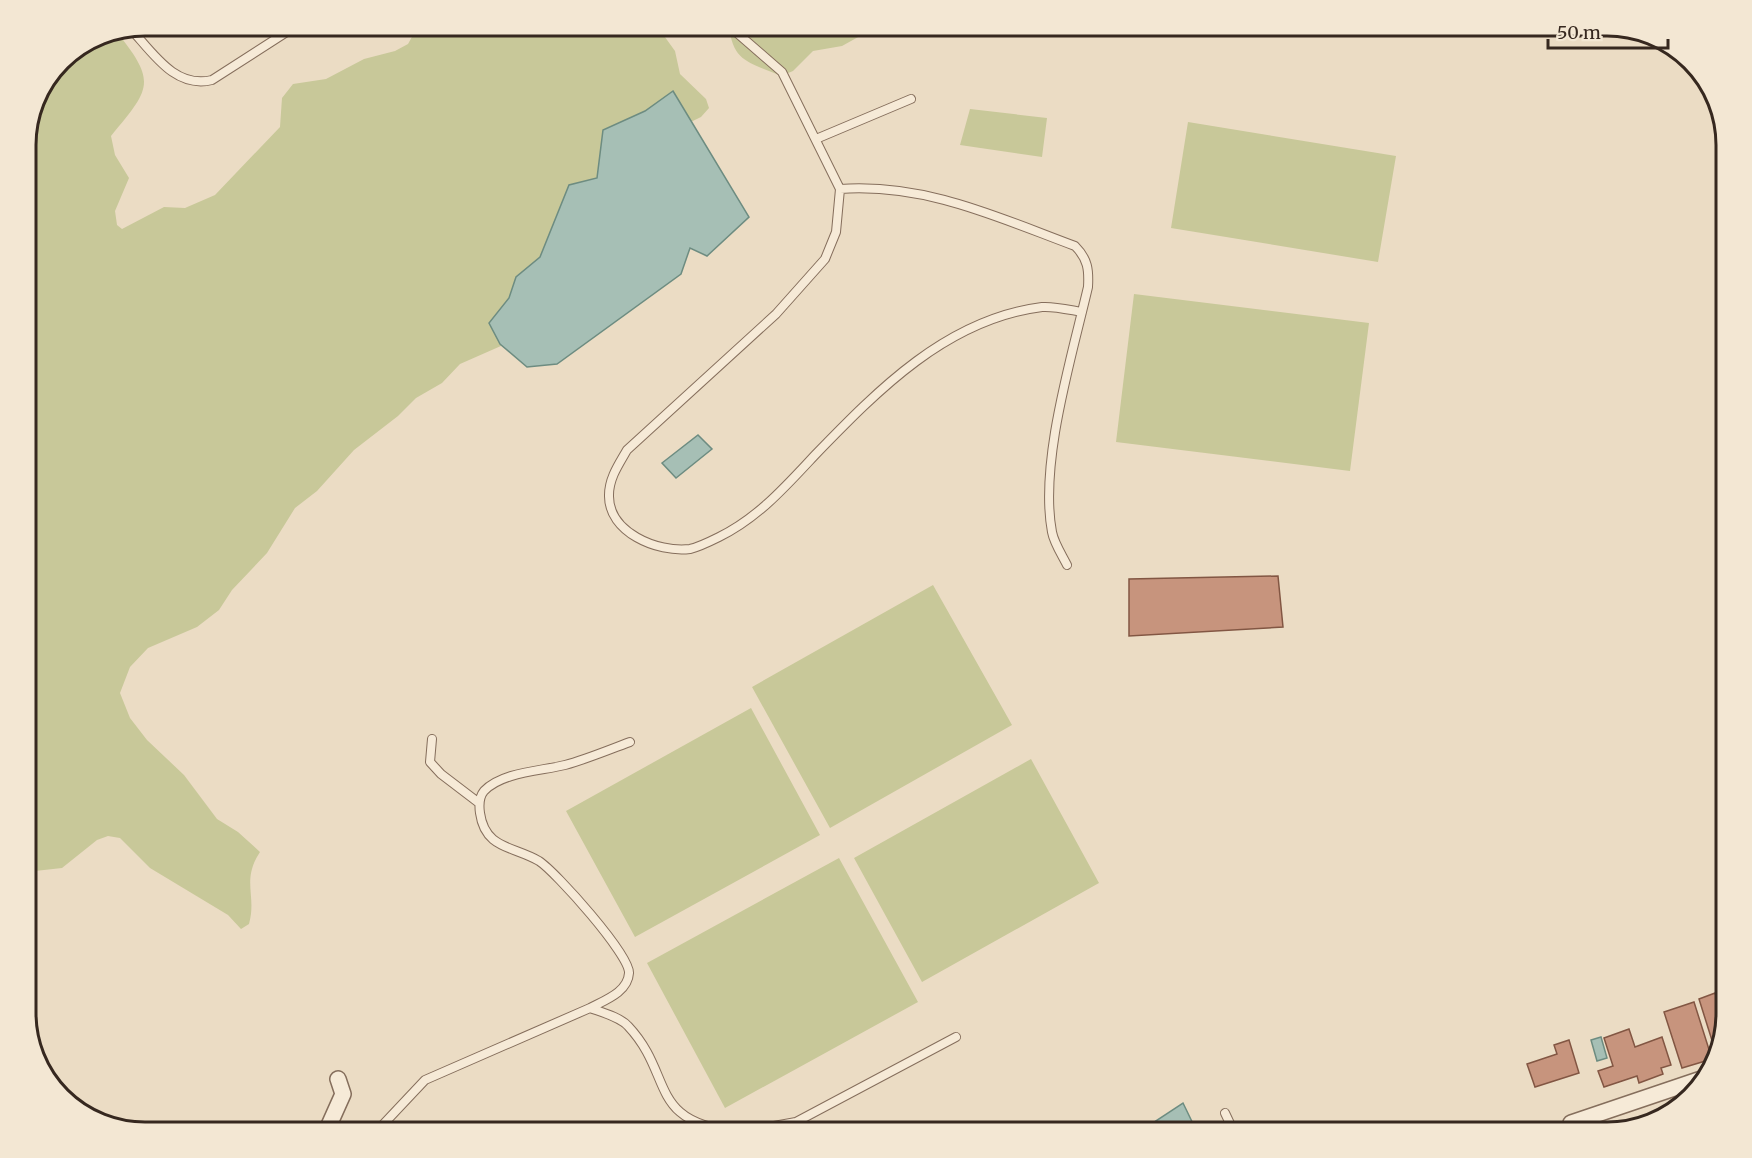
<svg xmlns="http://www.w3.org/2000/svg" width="1752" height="1158" viewBox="0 0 1752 1158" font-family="Merriweather,serif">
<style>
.green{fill:#c8c899}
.water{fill:#a6bfb5;stroke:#6d8c81;stroke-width:1.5}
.building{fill:#c7947d;stroke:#825643;stroke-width:1.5}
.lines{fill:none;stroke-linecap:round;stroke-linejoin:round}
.service-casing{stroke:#856e5c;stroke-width:10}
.minor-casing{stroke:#856e5c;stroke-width:18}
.service{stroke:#f6ead7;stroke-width:8}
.minor{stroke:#f6ead7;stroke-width:15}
.rim{fill:none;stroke:#36281f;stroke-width:3}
</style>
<rect width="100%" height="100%" fill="#ebdcc4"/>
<path class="green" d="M 418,26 L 657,26 L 675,51 L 680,74 L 706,99 L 709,108 L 701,117 L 666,134 L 510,342 L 460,364 L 442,383 L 416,398 L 398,416 L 354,450 L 317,491 L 295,508 L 267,553 L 232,590 L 219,610 L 197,627 L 148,648 L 130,667 L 120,693 L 130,718 L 147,740 L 184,775 L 217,819 L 238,832 L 260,852 C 241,881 257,895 249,924 L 241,929 L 228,915 L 150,868 L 120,838 L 108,836 L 97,840 L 62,868 L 26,872 L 26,137 C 29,125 30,112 34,101 C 45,68 83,38 116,31 C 157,82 151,88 111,136 L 115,155 L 129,178 L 115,211 L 117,225 L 122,229 L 164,207 L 185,208 L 215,195 L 280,127 L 282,98 L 293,84 L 326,79 L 364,59 L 395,51 L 408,44 Z
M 729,26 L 878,26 L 842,46 L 813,51 L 793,71 L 781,76 C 750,62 733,63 729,26 Z
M 970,109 L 1047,118 L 1042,157 L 960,145 Z
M 1188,122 L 1396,156 L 1378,262 L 1171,228 Z
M 1134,294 L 1369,323 L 1350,471 L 1116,442 Z
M 933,585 L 1012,725 L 830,828 L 752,687 Z
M 751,708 L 820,835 L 635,937 L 566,811 Z
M 1031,759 L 1099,883 L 922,982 L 854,858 Z
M 839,858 L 918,1002 L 725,1108 L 647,963 Z"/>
<path class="water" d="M 673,91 L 749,217 L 707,256 L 690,248 L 681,274 L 557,364 L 527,367 L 500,344 L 489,323 L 509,298 L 516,277 L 540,257 L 569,185 L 597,178 L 603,130 L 645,111 Z
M 698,435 L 712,449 L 676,478 L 662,463 Z
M 1601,1037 L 1607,1058 L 1597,1061 L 1591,1040 Z
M 1183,1103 L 1197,1132 L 1139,1132 Z"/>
<path class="building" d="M 1278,576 L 1283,627 L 1129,636 L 1129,579 Z
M 1715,993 L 1723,1017 L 1726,1015 L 1715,1050 L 1699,999 Z
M 1694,1002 L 1712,1059 L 1682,1068 L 1664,1012 Z
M 1629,1029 L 1635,1047 L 1662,1037 L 1671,1065 L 1661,1068 L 1663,1074 L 1639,1083 L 1637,1076 L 1604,1087 L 1598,1071 L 1613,1066 L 1604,1038 Z
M 1569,1040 L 1579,1073 L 1535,1087 L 1527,1064 L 1557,1054 L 1554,1045 Z"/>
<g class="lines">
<g class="service-casing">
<path id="service" d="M 729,26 L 782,72 L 840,189 C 925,183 997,217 1075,246 C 1088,259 1089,270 1088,287 C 1072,356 1039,463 1052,532 C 1054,543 1062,555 1067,565
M 130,28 C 153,53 175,89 212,80 L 296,26
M 816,139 L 911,99
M 840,189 L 836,232 L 825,259 L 776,314 L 627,450 C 619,464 609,478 609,495 C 608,532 657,553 690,549 C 699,547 711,541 719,537 C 758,518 786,486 815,455 C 878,390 947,319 1042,307 C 1054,306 1070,310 1082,312
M 432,739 L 430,762 L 441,774 L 479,803
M 590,1008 C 601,1012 620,1017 628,1026 C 675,1076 646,1122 738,1132
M 1225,1113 L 1234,1132
M 376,1132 L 425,1080 L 590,1008 C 605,1000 628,992 629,973 C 630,955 556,872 539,861 C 513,846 485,849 480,813 C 479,806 479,797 484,791 C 502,772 541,771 565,765 C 587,759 608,750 630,742
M 740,1132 L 796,1122 L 956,1037"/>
</g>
<g class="minor-casing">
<path id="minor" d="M 1571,1123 L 1707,1077
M 326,1132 L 343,1094 L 338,1079"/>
</g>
<use href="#service" class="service"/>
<use href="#minor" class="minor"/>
</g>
<path d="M0 0H1752V1158H0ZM145 36H1607A109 109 0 0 1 1716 145V1013A109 109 0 0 1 1607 1122H145A109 109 0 0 1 36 1013V145A109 109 0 0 1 145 36Z" fill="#f3e7d3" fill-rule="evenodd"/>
<path class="rim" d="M145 36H1607A109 109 0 0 1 1716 145V1013A109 109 0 0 1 1607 1122H145A109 109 0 0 1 36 1013V145A109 109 0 0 1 145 36Z"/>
<path d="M1548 39v9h120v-9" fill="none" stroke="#36281f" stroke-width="3"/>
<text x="1557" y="39" font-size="18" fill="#36281f" stroke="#f3e7d3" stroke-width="4.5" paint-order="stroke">50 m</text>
</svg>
